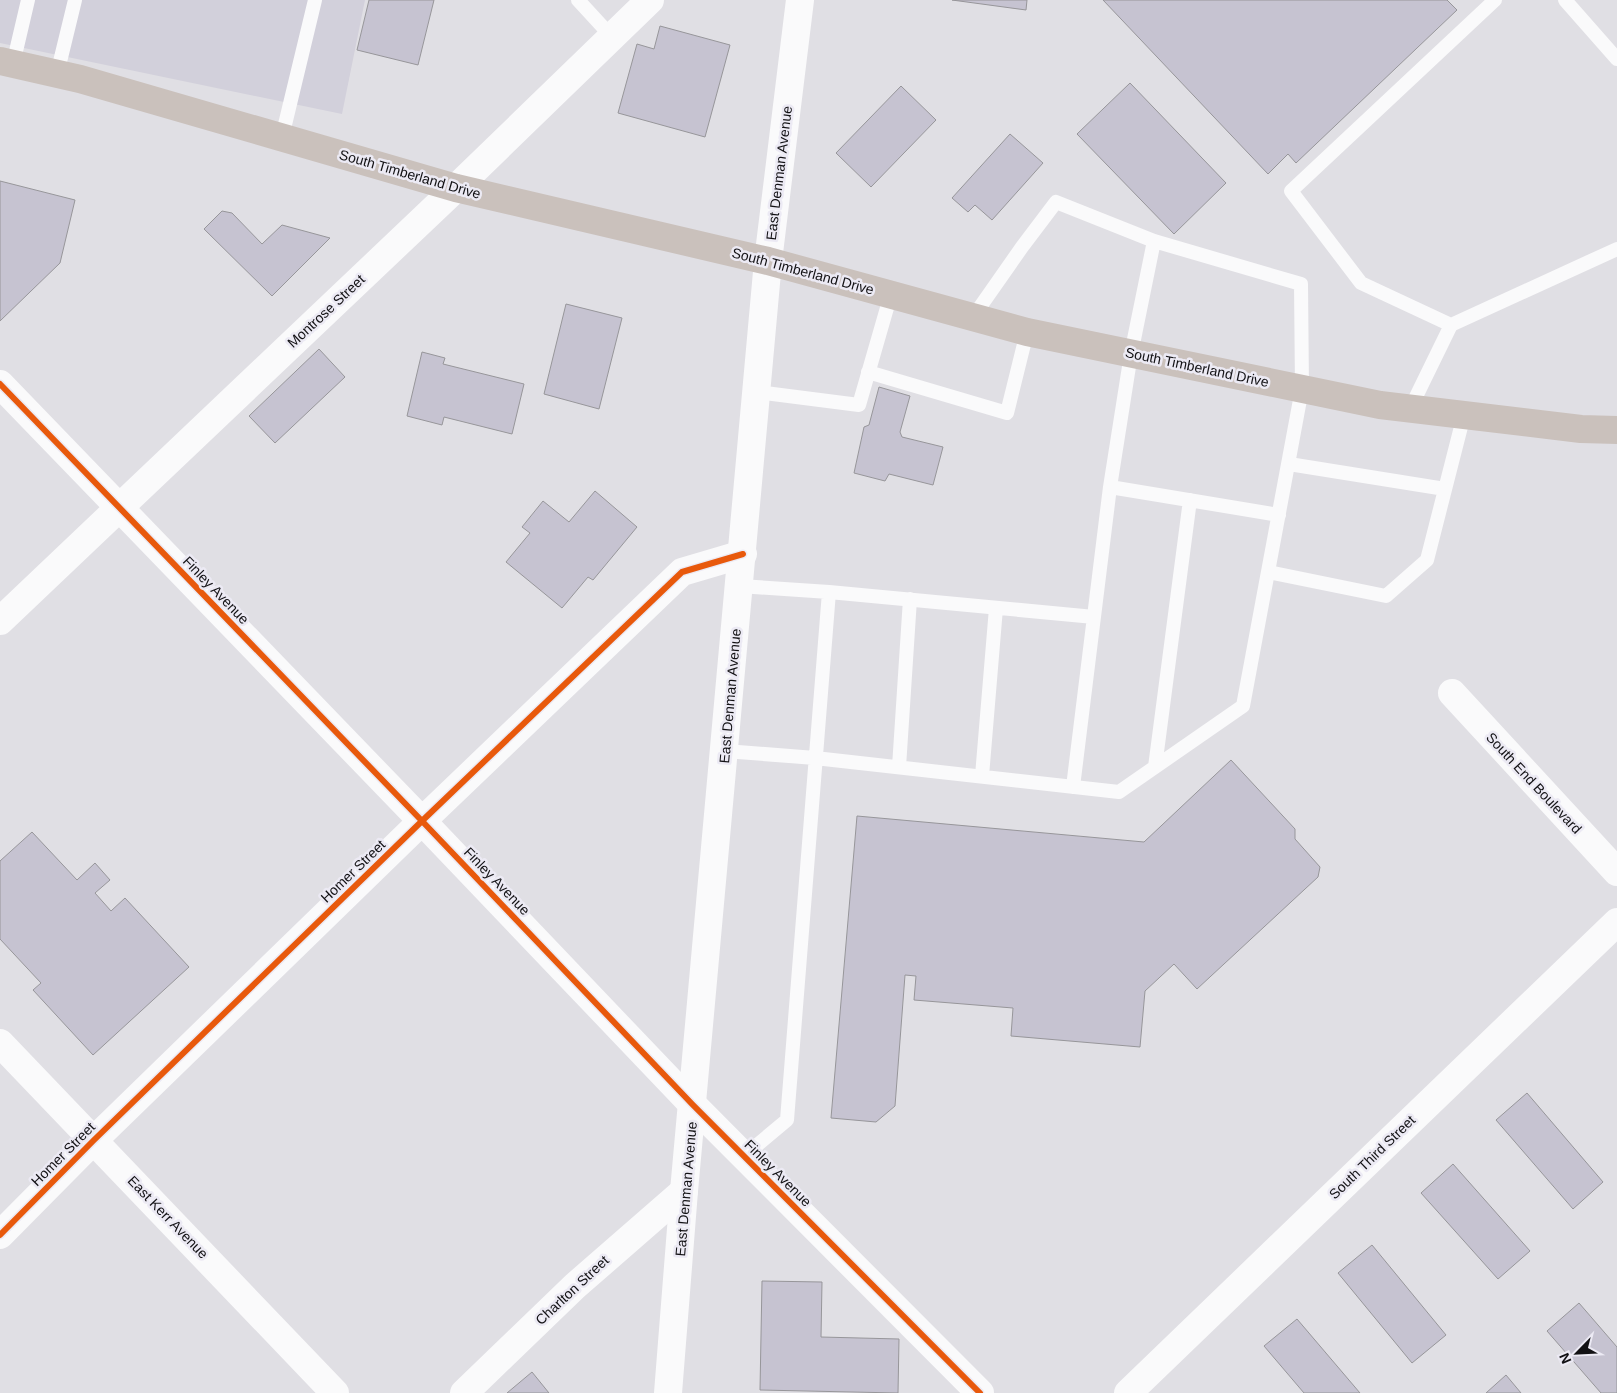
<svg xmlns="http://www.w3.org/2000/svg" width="1617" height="1393" viewBox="0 0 1617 1393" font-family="Helvetica,sans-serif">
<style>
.built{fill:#d2d0db}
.building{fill:#c6c3d1;stroke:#97969a}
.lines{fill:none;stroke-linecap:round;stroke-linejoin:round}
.service{stroke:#fafafb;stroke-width:14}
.minor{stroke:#fafafb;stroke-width:28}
.secondary{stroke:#fafafb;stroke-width:28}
.primary{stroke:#cac1bc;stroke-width:28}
.cycleway-casing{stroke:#eceaf4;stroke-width:9}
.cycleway{stroke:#e8590c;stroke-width:6}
.labels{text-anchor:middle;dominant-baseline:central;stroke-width:5;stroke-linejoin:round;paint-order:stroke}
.street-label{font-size:14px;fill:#121114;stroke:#eceaf4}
</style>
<rect width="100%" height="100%" fill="#e0dfe4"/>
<path class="built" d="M 0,0 L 365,0 L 342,114 L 0,43 Z"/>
<path class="building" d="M 369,0 L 434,0 L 418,65 L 357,50 Z
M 952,0 L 1027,0 L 1026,10 Z
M 1103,0 L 1447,0 L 1457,10 L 1296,163 L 1288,154 L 1268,174 Z
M 660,26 L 730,45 L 705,137 L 618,113 L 637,44 L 654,49 Z
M 1130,83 L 1226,183 L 1174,234 L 1077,134 Z
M 901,86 L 936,120 L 871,187 L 836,153 Z
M 1010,134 L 1043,163 L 992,220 L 975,205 L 968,212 L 952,198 Z
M 0,181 L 75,200 L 60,263 L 0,321 Z
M 222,211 L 232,213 L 262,244 L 282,225 L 330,238 L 272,296 L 204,229 Z
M 566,304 L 622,318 L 599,409 L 544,394 Z
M 319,349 L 345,377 L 275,443 L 249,416 Z
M 422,352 L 445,358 L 443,364 L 524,384 L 512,434 L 444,417 L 442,425 L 407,416 Z
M 879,387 L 910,396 L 900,432 L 902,437 L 943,447 L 933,485 L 889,474 L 885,481 L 854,473 L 864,427 L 869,425 Z
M 595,491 L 637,527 L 593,580 L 588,577 L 562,608 L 506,562 L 530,533 L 522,527 L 543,501 L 569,522 Z
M 1231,760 L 1295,829 L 1295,839 L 1320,867 L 1318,877 L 1197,989 L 1174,964 L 1145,991 L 1140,1047 L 1011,1036 L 1013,1008 L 914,1000 L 916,976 L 905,975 L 895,1106 L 876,1122 L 831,1118 L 857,816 L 1144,842 Z
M 32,832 L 77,880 L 95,863 L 110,880 L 95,893 L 111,911 L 125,898 L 189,967 L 93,1055 L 33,990 L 41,983 L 0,939 L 0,861 Z
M 1527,1093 L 1603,1182 L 1573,1209 L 1496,1120 Z
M 1453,1164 L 1530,1251 L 1498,1279 L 1421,1193 Z
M 1372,1245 L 1446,1335 L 1412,1363 L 1338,1273 Z
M 762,1281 L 822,1282 L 821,1337 L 899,1339 L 898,1393 L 760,1390 Z
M 1579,1303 L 1617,1347 L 1617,1393 L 1601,1393 L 1547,1331 Z
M 1297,1319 L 1360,1393 L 1304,1393 L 1264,1346 Z
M 532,1372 L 549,1393 L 507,1393 Z
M 1506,1375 L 1521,1393 L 1486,1393 Z"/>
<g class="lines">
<path class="service" d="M 578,0 L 612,37
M 1565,0 L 1617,59
M 13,64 L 28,0
M 57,74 L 75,0
M 282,137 L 315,0
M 1451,325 L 1617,249
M 868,372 L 1007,413 L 1027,332
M 757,392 L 859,405 L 891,294
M 1410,409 L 1451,325 L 1361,283 L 1291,191 L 1495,0
M 1289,464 L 1445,489
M 1110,487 L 1279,515
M 1268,572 L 1386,596 L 1427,560 L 1464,415
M 740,586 L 829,592 L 787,1120 L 744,1156
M 829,592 L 1094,617
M 725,751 L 815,758 L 1119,792 L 1243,706 L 1302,389 L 1301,284 L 1154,241 L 1056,202 L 1022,247 L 973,317
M 899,767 L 910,599
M 1155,767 L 1190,500
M 982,776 L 996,608
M 1073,787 L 1110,487 L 1131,354 L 1154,241"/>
<path class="minor" d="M 0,384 L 422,821 L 693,1105 L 980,1393
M 0,621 L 456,188 L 650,0
M 1452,693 L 1617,872
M 0,1043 L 335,1393
M 0,1235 L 94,1140 L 422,821 L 682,572 L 743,554
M 464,1393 L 575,1286 L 684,1191
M 1128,1393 L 1617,922"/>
<path class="secondary" d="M 668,1393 L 684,1191 L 768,261 L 800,0"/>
<path class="primary" d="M 0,61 L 80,79 L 456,188 L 768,261 L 1027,332 L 1380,405 L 1581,429 L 1617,430"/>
<g class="cycleway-casing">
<path id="cycleway" d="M 0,384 L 422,821 L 693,1105 L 980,1393
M 0,1235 L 94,1140 L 422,821 L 682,572 L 743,554"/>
</g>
<use href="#cycleway" class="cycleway"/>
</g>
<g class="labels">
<g class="street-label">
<text transform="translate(779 173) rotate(-83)">East Denman Avenue</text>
<text transform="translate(410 174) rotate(16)">South Timberland Drive</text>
<text transform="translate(803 271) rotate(15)">South Timberland Drive</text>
<text transform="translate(326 311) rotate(-43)">Montrose Street</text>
<text transform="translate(1197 367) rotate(12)">South Timberland Drive</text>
<text transform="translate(216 590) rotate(46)">Finley Avenue</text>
<text transform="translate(730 696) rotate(-85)">East Denman Avenue</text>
<text transform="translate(1534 783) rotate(47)">South End Boulevard</text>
<text transform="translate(353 871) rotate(-44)">Homer Street</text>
<text transform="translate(497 881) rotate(46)">Finley Avenue</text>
<text transform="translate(63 1154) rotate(-45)">Homer Street</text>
<text transform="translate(1372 1157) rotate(-44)">South Third Street</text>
<text transform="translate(778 1173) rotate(45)">Finley Avenue</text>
<text transform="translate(686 1189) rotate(-85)">East Denman Avenue</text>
<text transform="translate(168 1217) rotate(46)">East Kerr Avenue</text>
<text transform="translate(572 1290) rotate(-43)">Charlton Street</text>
</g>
</g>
<g transform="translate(1577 1353) rotate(246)" stroke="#eceaf4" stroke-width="4" paint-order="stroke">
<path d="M0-4L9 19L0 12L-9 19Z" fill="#121114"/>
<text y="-8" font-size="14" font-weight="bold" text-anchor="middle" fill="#121114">N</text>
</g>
</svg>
